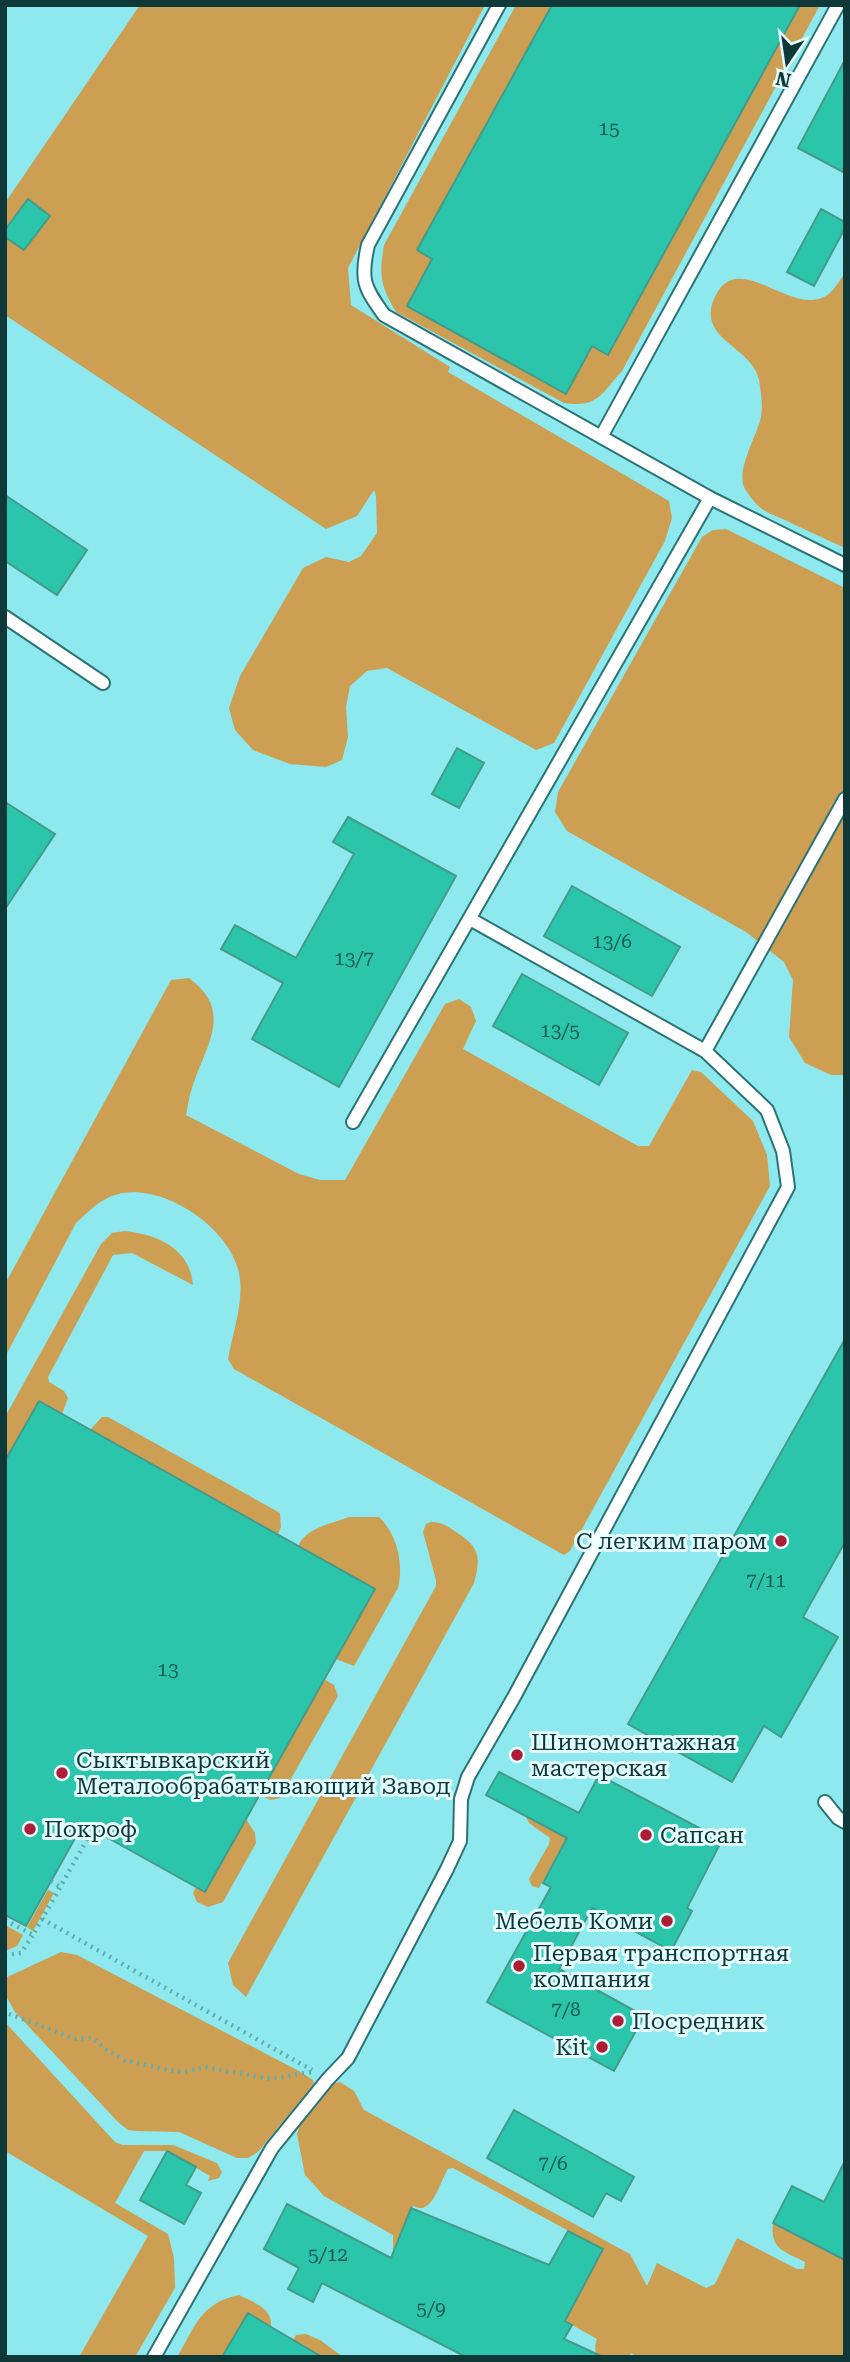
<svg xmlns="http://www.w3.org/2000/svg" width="850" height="2362" viewBox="0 0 850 2362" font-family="'Roboto Serif',serif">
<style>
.green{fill:#cc9f52}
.building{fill:#2bc5ac;stroke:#439b8a;stroke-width:2}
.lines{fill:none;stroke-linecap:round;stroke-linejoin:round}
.lane-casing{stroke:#2b7376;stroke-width:16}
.path{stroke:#62acaf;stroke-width:4.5;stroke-dasharray:2 5;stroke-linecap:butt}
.lane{stroke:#fff;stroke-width:12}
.poi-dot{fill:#af1c35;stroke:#e5feff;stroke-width:2.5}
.labels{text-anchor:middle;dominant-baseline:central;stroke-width:6;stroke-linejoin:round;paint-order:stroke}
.number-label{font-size:19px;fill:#165b56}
.poi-label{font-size:23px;fill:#0f3839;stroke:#e5feff;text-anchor:start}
</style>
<rect width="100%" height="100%" fill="#8de9ed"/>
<path class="green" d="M 140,5 L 485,5 L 348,268 L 351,305 L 450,367 L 448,372 L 669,501 L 672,518 L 665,541 L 554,743 L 536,750 L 387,668 L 367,671 L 350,686 L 346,707 L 348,737 L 342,760 L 326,767 L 290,764 L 253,750 L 235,730 L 229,708 L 240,676 L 303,568 L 326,557 L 349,562 L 361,556 L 377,533 L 376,496 L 374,490 L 357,516 L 326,529 L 5,315 L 5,203 Z
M 516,5 L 820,5 L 622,371 C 601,394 598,408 564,403 L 396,312 C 380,285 379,275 384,245 Z
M 845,273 L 845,548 C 825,539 806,530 787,521 C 779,517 769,514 762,509 C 756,505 749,495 745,489 C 735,471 757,436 761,417 C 763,404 761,393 759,380 C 753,346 691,339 717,293 C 740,252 790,314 824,297 C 833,293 839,281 845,273 Z
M 726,529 L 845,588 L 845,1075 L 831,1075 L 805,1063 L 789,1037 L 793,980 L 784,962 L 746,932 L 567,831 L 555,812 L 558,792 L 702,537 L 713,530 Z
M 189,978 C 235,1012 205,1046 192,1088 C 189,1096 188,1106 186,1115 L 299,1174 L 320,1180 L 345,1180 L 445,1004 L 459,999 L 471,1007 L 476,1021 L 463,1049 L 638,1146 L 649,1146 L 692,1070 L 701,1072 L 753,1121 L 767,1155 L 770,1186 L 570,1551 L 564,1555 L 234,1369 L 228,1359 C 233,1331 246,1297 238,1269 C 226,1225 160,1181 115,1195 C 100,1199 87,1213 76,1223 L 5,1357 L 5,1284 L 171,980 Z
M 124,1231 C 157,1234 190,1248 193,1285 L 132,1253 L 113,1255 L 48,1377 L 49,1382 L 64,1391 L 68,1398 L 62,1414 L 39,1401 L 5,1461 L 5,1417 L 101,1244 L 112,1233 Z
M 102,1417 L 108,1417 L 280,1513 L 281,1527 L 278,1534 L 90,1430 Z
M 349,1517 L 379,1517 C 397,1534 404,1564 398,1588 L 354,1666 L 336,1659 L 375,1589 L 298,1546 C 307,1527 331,1524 349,1517 Z
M 431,1522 C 442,1522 447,1526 456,1532 C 480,1547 481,1557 474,1583 L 246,1997 L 233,1985 L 228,1963 L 436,1586 L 436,1580 L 423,1532 L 426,1524 Z
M 324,1679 L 334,1685 L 338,1696 L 280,1798 L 271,1800 L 260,1795 Z
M 525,1815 L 567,1837 L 539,1888 L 532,1886 L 529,1879 L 549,1844 L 550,1838 L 529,1823 Z
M 246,1819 L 255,1833 L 256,1843 L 223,1902 L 208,1907 L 197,1902 L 193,1893 L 196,1887 L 205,1892 Z
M 48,1890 L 54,1893 L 33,1931 L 27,1927 Z
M 5,1925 L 23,1935 L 17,1946 L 5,1951 Z
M 61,1952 L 77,1955 L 297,2070 L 313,2080 L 314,2084 L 258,2152 L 248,2158 L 237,2158 L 179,2132 L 137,2131 L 128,2130 L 118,2122 L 15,2012 L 5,1994 L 5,1978 Z
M 5,2022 L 115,2142 L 122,2145 L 173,2145 L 217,2163 L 222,2172 L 219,2178 L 208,2181 L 210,2176 L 167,2151 L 144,2151 L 115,2203 L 168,2234 L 174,2258 L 175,2288 L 135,2357 L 79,2357 L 148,2236 L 5,2151 Z
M 340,2082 L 354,2091 L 364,2110 L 630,2254 L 647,2286 L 657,2263 L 706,2288 L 715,2284 L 737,2238 L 797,2269 L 804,2269 L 805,2262 C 784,2251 770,2250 773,2223 L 845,2260 L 845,2357 L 638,2357 L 631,2353 L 629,2357 L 602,2357 L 596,2354 L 595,2346 L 597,2339 L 565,2321 L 602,2249 L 453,2168 L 448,2169 C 440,2181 432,2217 414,2206 L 410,2209 L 393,2257 L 393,2235 L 324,2196 L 305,2175 L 297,2134 L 301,2122 L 333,2084 Z
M 239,2295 C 253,2302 273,2308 271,2327 L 248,2314 L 222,2357 L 177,2357 C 196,2326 200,2303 239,2295 Z
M 306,2334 L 320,2340 L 343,2357 L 322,2357 L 293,2340 L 296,2335 Z"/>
<path class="building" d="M 552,5 L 800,5 L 608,355 L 592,346 L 566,394 L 407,306 L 432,259 L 417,250 Z
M 845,60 L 845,173 L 798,148 Z
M 28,199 L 50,216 L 24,250 L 5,237 L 5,230 Z
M 821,209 L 845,222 L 845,228 L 814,286 L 787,272 Z
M 5,495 L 87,550 L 57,595 L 5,561 Z
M 457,748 L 484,763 L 459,808 L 432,794 Z
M 5,802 L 55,834 L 5,909 Z
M 348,817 L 456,876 L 339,1087 L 252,1039 L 283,983 L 221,949 L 235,925 L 296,958 L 354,854 L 333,842 Z
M 572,886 L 680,947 L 652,996 L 544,936 Z
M 522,974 L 628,1033 L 599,1085 L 493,1026 Z
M 845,1339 L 845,1542 L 803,1617 L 838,1637 L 781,1737 L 764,1726 L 732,1782 L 628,1724 Z
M 39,1401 L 375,1589 L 205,1892 L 83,1824 L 26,1926 L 5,1915 L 5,1461 Z
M 499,1772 L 579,1813 L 599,1775 L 722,1840 L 687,1908 L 692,1911 L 671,1951 L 592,1908 L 559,1969 L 644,2016 L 614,2071 L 487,2002 L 551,1887 L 543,1883 L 567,1838 L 486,1795 Z
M 514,2110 L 634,2177 L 621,2201 L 606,2193 L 593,2217 L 487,2158 Z
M 167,2151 L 196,2167 L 186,2185 L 201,2193 L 184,2224 L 140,2200 Z
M 845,2161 L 845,2260 L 773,2223 L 792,2186 L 824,2202 Z
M 287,2204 L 391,2258 L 411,2208 L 549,2265 L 568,2231 L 603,2249 L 565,2321 L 572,2325 L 564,2339 L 603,2357 L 466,2357 L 322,2283 L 313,2302 L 288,2289 L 299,2268 L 264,2249 Z
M 248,2313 L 271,2327 L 322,2357 L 222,2357 Z"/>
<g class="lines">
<g class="lane-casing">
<path id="lane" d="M 499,5 L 368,245 C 360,280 364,287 384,315 L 710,498 L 845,565
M 601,437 L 838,5
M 5,617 L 103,683
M 705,1051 L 845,799
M 353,1122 L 710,498
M 825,1802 L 838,1818 L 845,1822
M 154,2357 L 272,2148 L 328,2079 L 348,2058 L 447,1869 L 460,1841 L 461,1799 L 468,1777 L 514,1697 L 788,1187 L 783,1151 L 767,1110 L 705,1051 L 470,919"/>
</g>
<path class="path" d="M 51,1881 L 60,1887
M 42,1919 L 312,2070
M 5,1920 L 33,1935 L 93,1829
M 5,1955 L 21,1953 L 33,1935
M 9,2014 L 76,2039 L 92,2038 L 108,2051 L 124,2060 L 167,2070 L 185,2072 L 205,2067 L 270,2079 L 311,2072"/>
<use href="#lane" class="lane"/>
</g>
<g class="poi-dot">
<circle cx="781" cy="1541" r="7"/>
<circle cx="517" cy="1755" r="7"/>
<circle cx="62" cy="1773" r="7"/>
<circle cx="30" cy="1829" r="7"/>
<circle cx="646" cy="1835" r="7"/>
<circle cx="667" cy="1921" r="7"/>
<circle cx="519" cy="1966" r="7"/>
<circle cx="618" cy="2021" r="7"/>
<circle cx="602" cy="2047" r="7"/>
</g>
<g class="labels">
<g class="number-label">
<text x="609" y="128">15</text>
<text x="612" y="941">13/6</text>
<text x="354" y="958">13/7</text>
<text x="560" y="1030">13/5</text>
<text x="766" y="1580">7/11</text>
<text x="168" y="1669">13</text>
<text x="566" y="2009">7/8</text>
<text x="553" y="2163">7/6</text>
<text x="328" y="2254">5/12</text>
<text x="431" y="2308">5/9</text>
</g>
<g class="poi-label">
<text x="767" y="1541" text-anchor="end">С легким паром</text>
<text x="531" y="1742">Шиномонтажная<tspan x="531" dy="26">мастерская</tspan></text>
<text x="76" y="1760">Сыктывкарский<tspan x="76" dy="26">Металообрабатывающий Завод</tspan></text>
<text x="44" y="1829">Покроф</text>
<text x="660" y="1835">Сапсан</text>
<text x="653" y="1921" text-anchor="end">Мебель Коми</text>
<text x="533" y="1953">Первая транспортная<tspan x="533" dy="26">компания</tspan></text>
<text x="632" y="2021">Посредник</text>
<text x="588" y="2047" text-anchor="end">Kit</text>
</g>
</g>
<rect width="850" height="2362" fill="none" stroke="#0f3839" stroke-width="14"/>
<g transform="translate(787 63) rotate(193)" stroke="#e5feff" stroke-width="5" paint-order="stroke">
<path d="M0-5L12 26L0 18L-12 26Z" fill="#0f3839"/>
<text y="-10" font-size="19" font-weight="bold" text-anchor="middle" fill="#0f3839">N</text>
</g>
</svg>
